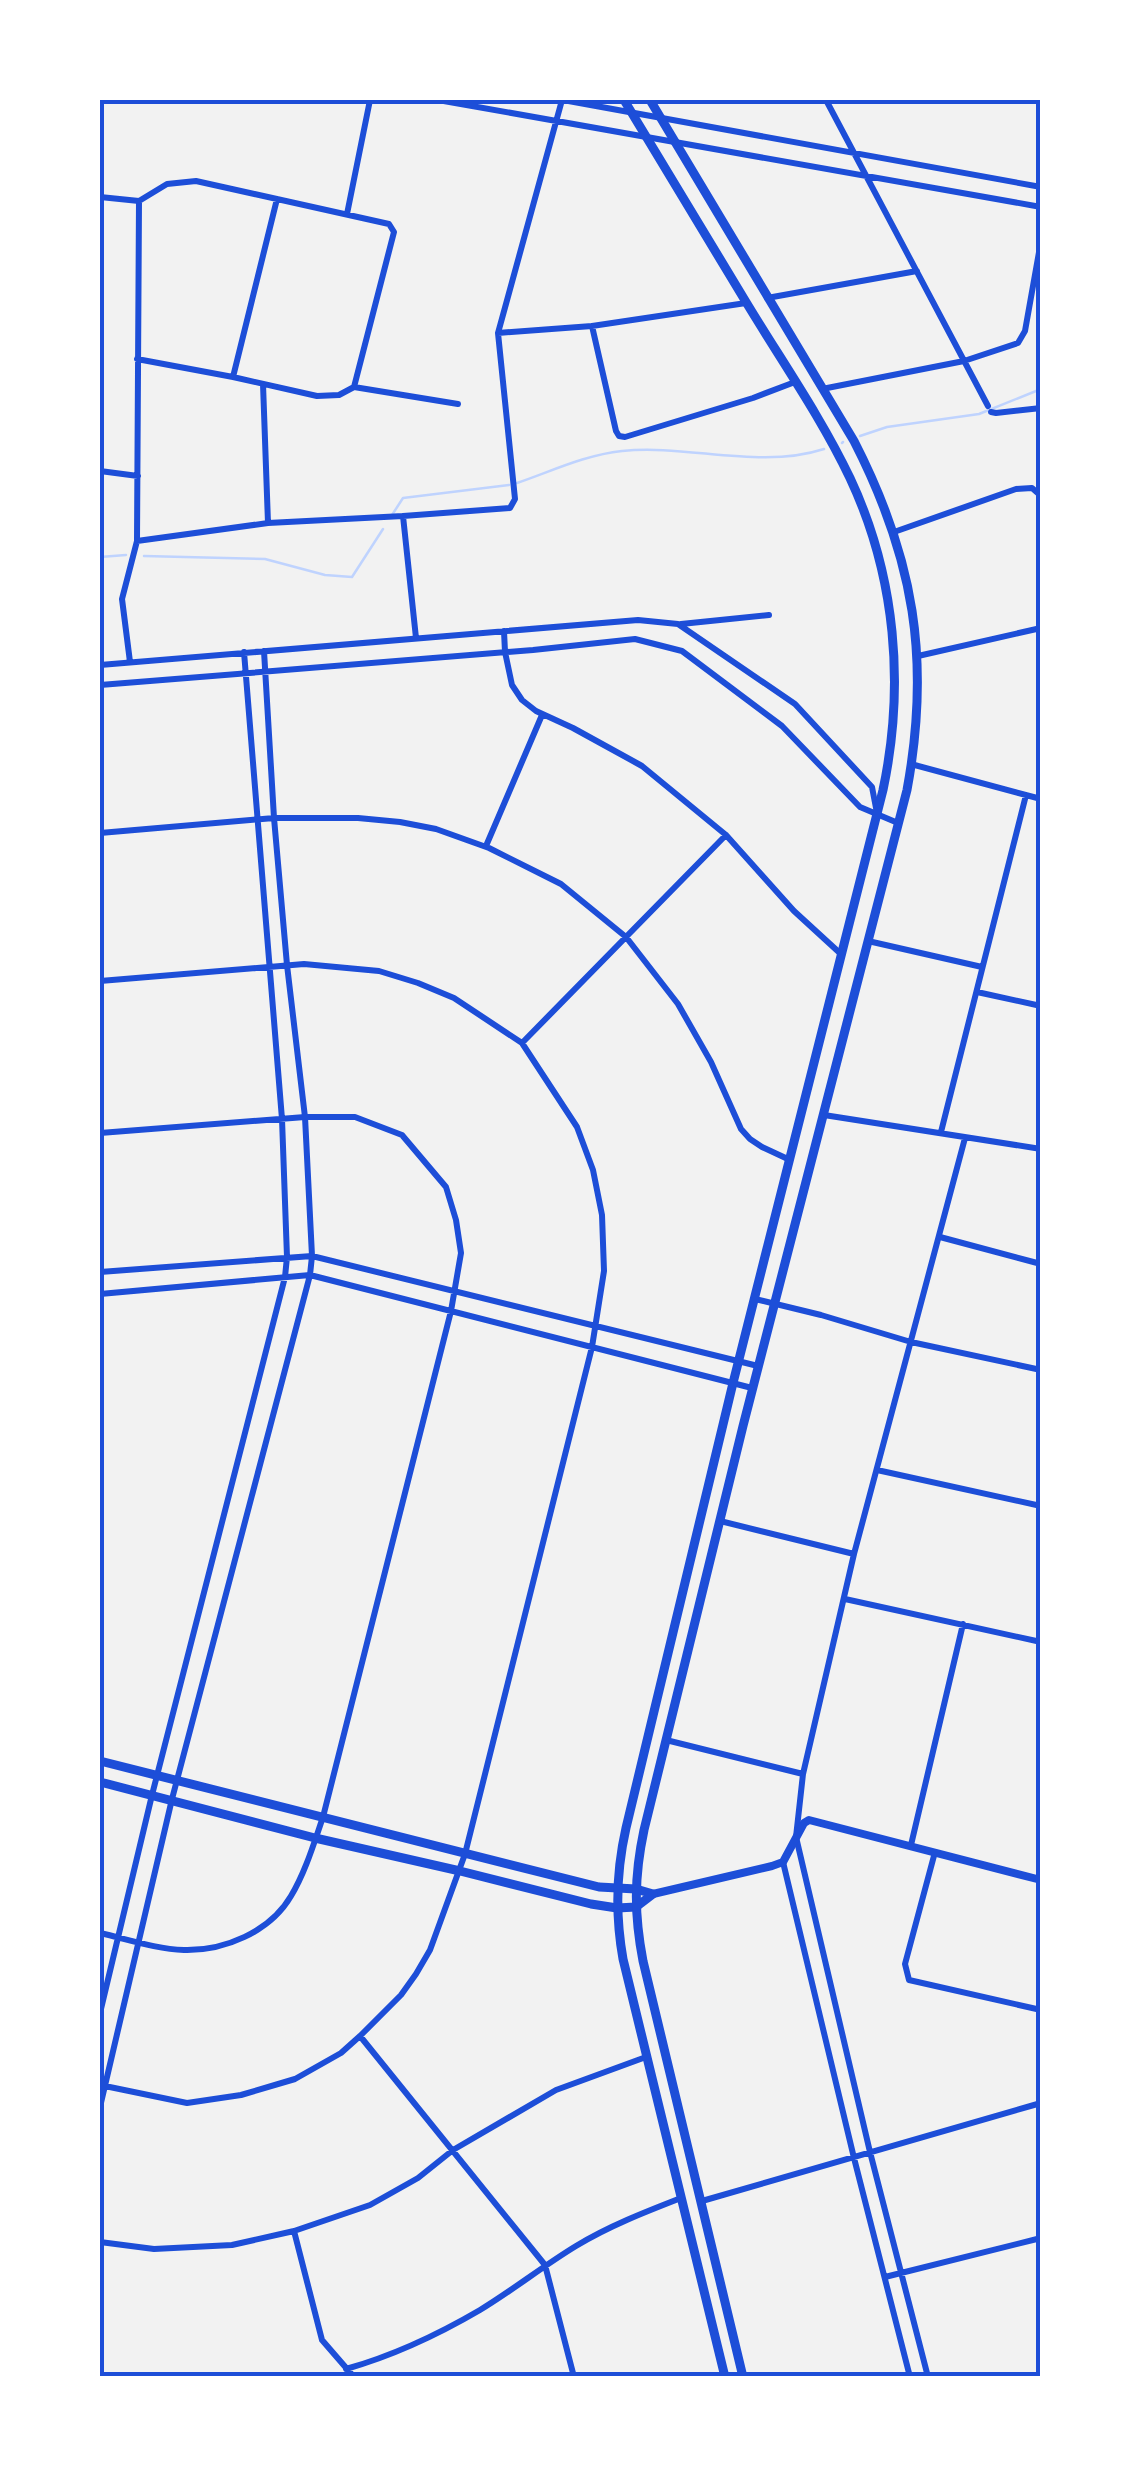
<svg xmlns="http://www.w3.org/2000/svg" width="1141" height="2477" viewBox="0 0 1141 2477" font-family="'Archivo Narrow',sans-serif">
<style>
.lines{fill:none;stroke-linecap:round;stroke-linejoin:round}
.stream{stroke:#bfd3fe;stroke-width:2.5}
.minor{stroke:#1d4ed8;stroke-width:6}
.tertiary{stroke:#1d4ed8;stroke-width:8}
.secondary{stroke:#1d4ed8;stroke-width:9}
.primary{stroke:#1d4ed8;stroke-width:9}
.neatline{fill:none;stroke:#1d4ed8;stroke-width:4}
</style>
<rect width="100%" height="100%" fill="#f2f2f2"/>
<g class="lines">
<path class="stream" d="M 860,436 L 887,427 L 979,414 L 1041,389
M 842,443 L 843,442
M 517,483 C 552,471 585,455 622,451 C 688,444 759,470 824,449
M 392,515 L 403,498 L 509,485
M 144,556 L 265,559 L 325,575 L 352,577 L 383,529
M 100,557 L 126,555"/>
<path class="minor" d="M 438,100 L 1041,207
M 563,100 L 1041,187
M 826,100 L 988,406
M 100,197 L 139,201 L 167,184 L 196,181 L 389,224 L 394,232 L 354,387
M 347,214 L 370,100
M 767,298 L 917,271
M 592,326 L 616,431 L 619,436 L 625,437 L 753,398 L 795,382
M 498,333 L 562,100
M 137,359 L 233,377 L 317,396 L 339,395 L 354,387 L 458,404
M 233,377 L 277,199
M 263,384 L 268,523
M 822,389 L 964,361 L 1018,343 L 1025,331 L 1041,241
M 991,412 L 996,413 L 1041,408
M 100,471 L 138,476
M 403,516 L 416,638
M 894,532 L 1016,489 L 1032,488 L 1040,495 L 1041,501
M 137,541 L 268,523 L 403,516 L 510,508 L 515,499 L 498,333 L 592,326 L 746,303
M 681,624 L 769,615
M 504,631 L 505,652 L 512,685 L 522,700 L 536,711 L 573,728 L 642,766 L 726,835 L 794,911 L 842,955
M 918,656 L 1041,628
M 130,662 L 122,599 L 137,541 L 139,201
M 100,665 L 638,620 L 678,624 L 795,704 L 872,787 L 876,808
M 100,685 L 533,650 L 635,639 L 682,651 L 782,726 L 860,807 L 898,823
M 911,764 L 1041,799
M 100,833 L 274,818 L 358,818 L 400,822 L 436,829 L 489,848 L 561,884 L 626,937 L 678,1004 L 711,1062 L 741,1129 L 750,1139 L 762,1147 L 790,1160
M 486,846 L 542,715
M 868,941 L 982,967
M 100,981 L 304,964 L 379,971 L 418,983 L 454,998 L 522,1043 L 577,1127 L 593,1170 L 602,1215 L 604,1271 L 592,1347 L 465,1854 L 430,1950 L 416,1974 L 401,1995 L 360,2036 L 341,2053 L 295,2079 L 241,2095 L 187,2103 L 100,2085
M 977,992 L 1041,1006
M 522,1043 L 726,835
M 824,1115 L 1041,1149
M 941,1132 L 1026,795
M 100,1133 L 305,1117 L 355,1117 L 402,1135 L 446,1187 L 456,1220 L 461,1253 L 451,1311 L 323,1817 C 314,1843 305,1873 291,1896 C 270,1932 224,1951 184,1950 C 156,1949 127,1939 100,1933
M 940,1237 L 1041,1264
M 100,1272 L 312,1256 L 758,1366
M 100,1294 L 310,1275 L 752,1388
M 755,1299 L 821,1315 L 911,1342 L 1041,1370
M 877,1470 L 1041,1506
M 720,1521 L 854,1554
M 845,1599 L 1041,1642
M 666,1740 L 803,1774
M 911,1845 L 963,1624
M 935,1852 L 905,1964 L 909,1980 L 1041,2010
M 783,1862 L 854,2158 L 910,2377
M 100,2013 L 152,1795 L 285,1277 L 287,1257 L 282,1119 L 244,652
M 360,2036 L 545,2265 L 574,2377
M 100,2107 L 172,1799 L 310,1275 L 312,1256 L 305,1117 L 287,965 L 274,818 L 264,651
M 702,2201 L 1041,2103
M 294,2231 L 322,2340 L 354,2377
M 100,2242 L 154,2249 L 232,2245 L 294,2231 L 370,2205 L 418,2178 L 453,2150 L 556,2090 L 646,2057
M 885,2277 L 1041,2238
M 346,2369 C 392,2356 439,2334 480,2310 C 513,2290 543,2266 576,2246 C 609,2226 645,2212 681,2198
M 928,2377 L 870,2152 L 796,1837 L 803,1774 L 854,1554 L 965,1138"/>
<path class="tertiary" d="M 653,1894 L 772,1866 L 783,1862 L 804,1823 L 809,1820 L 1041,1880"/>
<path class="secondary" d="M 100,1761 L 599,1887 L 636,1889 L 653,1894
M 100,1782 L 315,1838 L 460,1871 L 591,1904 L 617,1908 L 636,1907 L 653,1894"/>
<path class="primary" d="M 624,100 C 665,167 705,235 746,302 C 781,360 821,417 850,478 C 896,576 905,686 883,790 L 733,1383 L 626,1828 C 616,1872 615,1914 623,1959 L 725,2377
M 650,100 L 854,441 C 914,558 931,660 907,790 L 743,1426 L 644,1830 C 634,1877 634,1914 643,1961 L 743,2377"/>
</g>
<rect width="1141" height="2477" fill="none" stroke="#ffffff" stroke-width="205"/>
<rect x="102" y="102" width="936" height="2272" class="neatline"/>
</svg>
